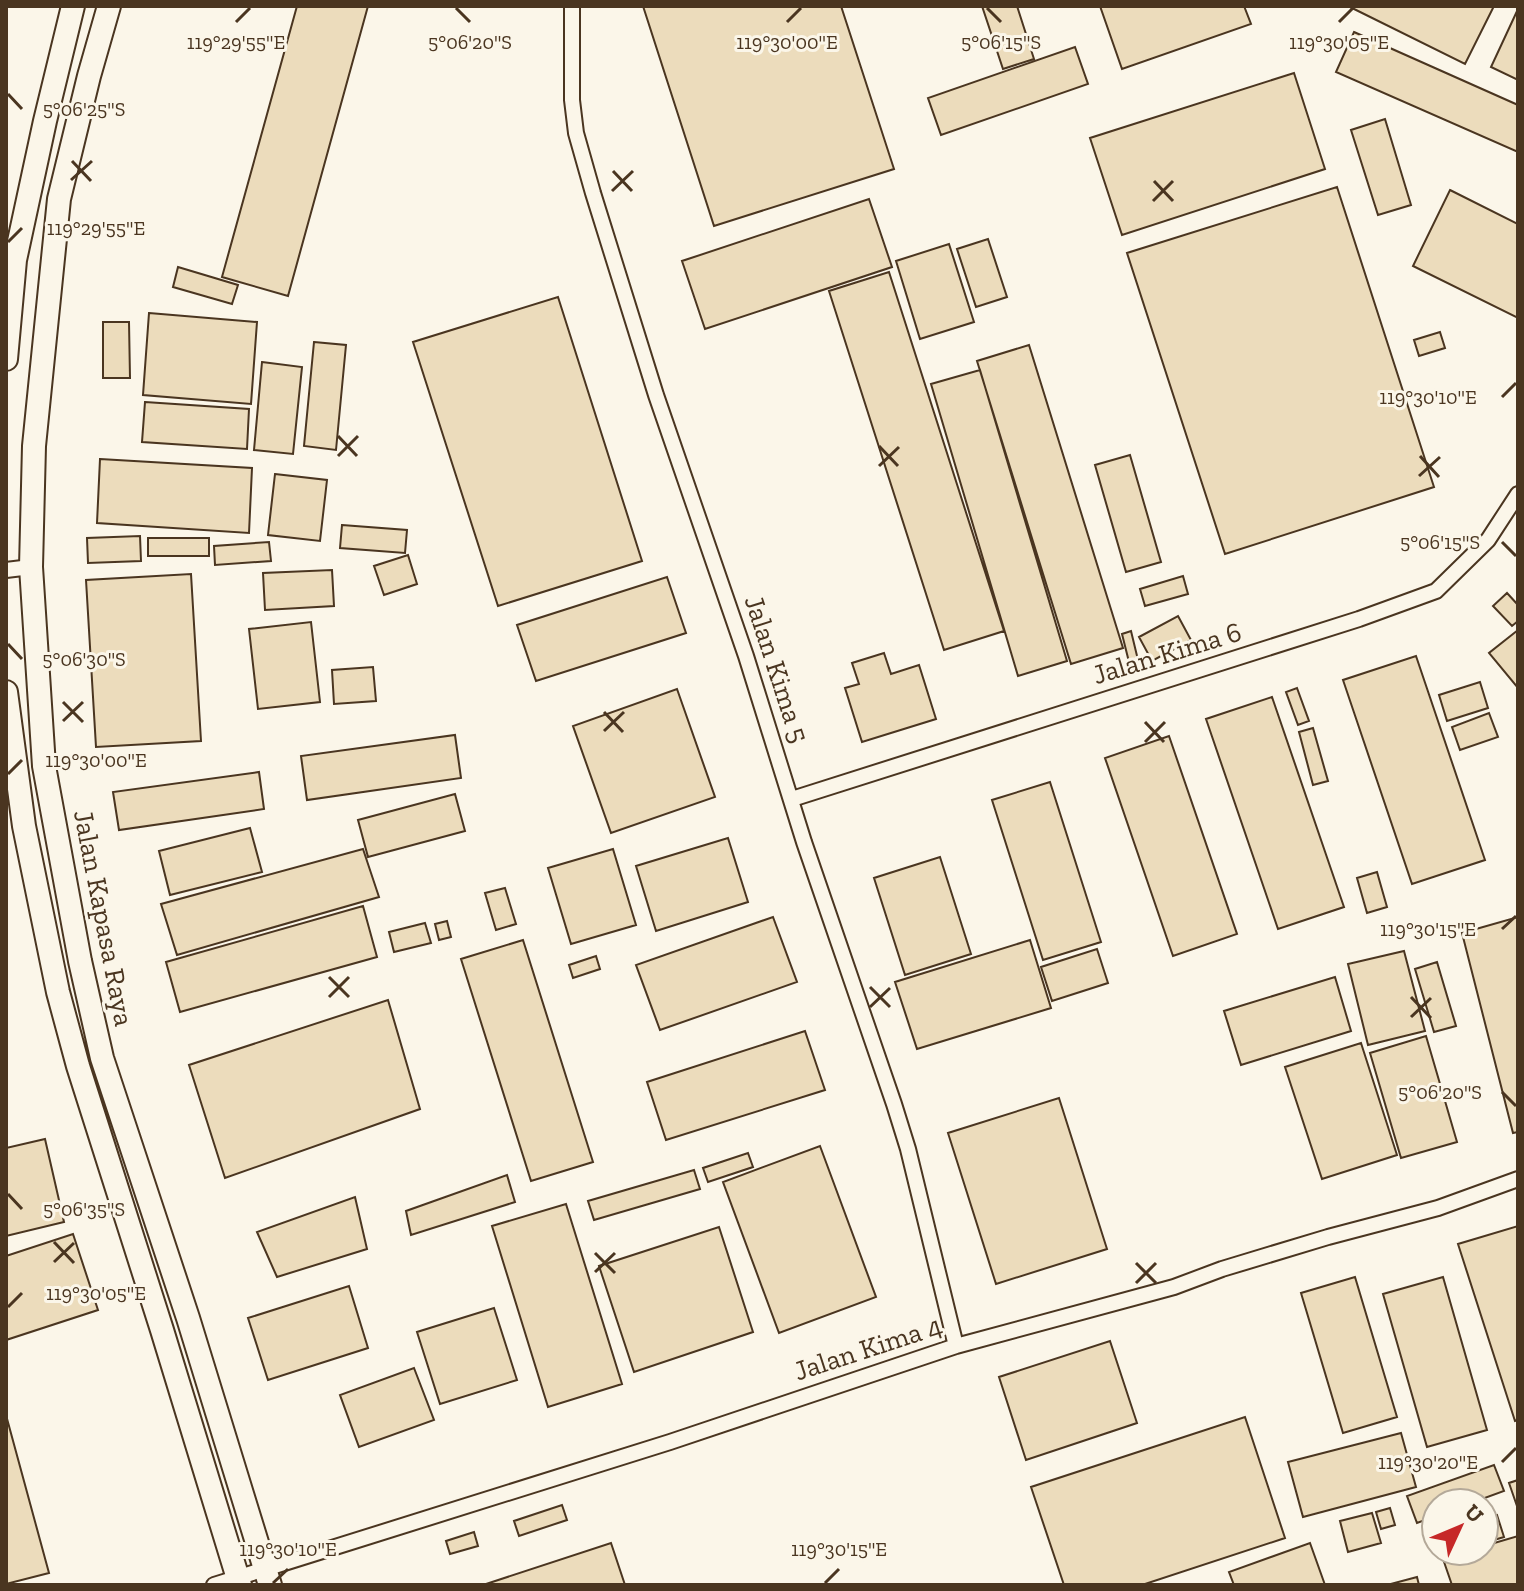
<svg xmlns="http://www.w3.org/2000/svg" width="1524" height="1591" viewBox="0 0 1524 1591" font-family="'Zilla Slab',serif">
<style>
.building{fill:#ecdcbc;stroke:#4a3520;stroke-width:2}
.lines{fill:none;stroke-linecap:round;stroke-linejoin:round}
.street-casing{stroke:#4a3520;stroke-width:18}
.secondary-casing{stroke:#4a3520;stroke-width:26}
.street{stroke:#fbf6e9;stroke-width:14}
.secondary{stroke:#fbf6e9;stroke-width:22}
.ticks{fill:none;stroke:#4a3520;stroke-width:3}
.labels{text-anchor:middle;dominant-baseline:central;stroke-width:6;stroke-linejoin:round;paint-order:stroke}
.street-label{font-size:28px;fill:#4a3520;stroke:#fbf6e9}
.ticks-label{font-size:20px;text-anchor:middle;fill:#4a3520;stroke:#fbf6e9;stroke-width:6;stroke-linejoin:round;paint-order:stroke}
</style>
<rect width="100%" height="100%" fill="#fbf6e9"/>
<path class="building" d="M 297,6 L 368,6 L 288,296 L 222,277 Z
M 643,6 L 841,6 L 894,169 L 714,226 Z
M 982,6 L 1017,6 L 1034,59 L 1003,69 Z
M 1100,6 L 1244,6 L 1251,24 L 1122,69 Z
M 1348,6 L 1494,6 L 1465,64 Z
M 1518,9 L 1518,80 L 1491,67 Z
M 1354,32 L 1518,105 L 1518,152 L 1336,72 Z
M 1075,47 L 1088,84 L 941,135 L 928,98 Z
M 1294,73 L 1325,169 L 1122,235 L 1090,138 Z
M 1385,119 L 1411,205 L 1378,215 L 1351,130 Z
M 1337,187 L 1434,487 L 1225,554 L 1127,253 Z
M 1450,190 L 1518,224 L 1518,318 L 1413,266 Z
M 869,199 L 892,267 L 705,329 L 682,261 Z
M 988,239 L 1007,297 L 976,307 L 957,249 Z
M 949,244 L 974,322 L 920,339 L 896,261 Z
M 178,267 L 238,285 L 232,304 L 173,287 Z
M 889,272 L 1004,631 L 944,650 L 829,291 Z
M 558,297 L 642,561 L 498,606 L 413,342 Z
M 149,313 L 257,322 L 251,404 L 143,395 Z
M 103,322 L 129,322 L 130,378 L 103,378 Z
M 1440,332 L 1445,348 L 1419,356 L 1414,340 Z
M 314,342 L 346,345 L 336,450 L 304,446 Z
M 1029,345 L 1123,648 L 1071,664 L 977,361 Z
M 262,362 L 302,367 L 293,454 L 254,450 Z
M 980,370 L 1067,661 L 1018,676 L 931,384 Z
M 145,402 L 249,409 L 247,449 L 142,442 Z
M 1130,455 L 1161,562 L 1126,572 L 1095,465 Z
M 100,459 L 252,468 L 249,533 L 97,523 Z
M 275,474 L 327,480 L 320,541 L 268,535 Z
M 342,525 L 407,530 L 405,553 L 340,548 Z
M 140,536 L 141,561 L 88,563 L 87,538 Z
M 148,538 L 209,538 L 209,556 L 148,556 Z
M 269,542 L 271,561 L 215,565 L 214,546 Z
M 408,555 L 417,584 L 384,595 L 374,566 Z
M 332,570 L 334,606 L 265,610 L 263,573 Z
M 191,574 L 201,741 L 96,747 L 86,580 Z
M 1183,576 L 1188,594 L 1145,606 L 1140,589 Z
M 667,577 L 686,633 L 536,681 L 517,625 Z
M 1507,593 L 1518,605 L 1518,621 L 1512,626 L 1493,606 Z
M 1178,616 L 1191,640 L 1152,661 L 1139,637 Z
M 311,622 L 320,702 L 258,709 L 249,629 Z
M 1518,630 L 1518,688 L 1489,653 Z
M 1131,631 L 1138,660 L 1129,662 L 1122,634 Z
M 884,653 L 891,674 L 919,665 L 936,719 L 862,742 L 845,688 L 859,684 L 852,663 Z
M 1416,656 L 1485,860 L 1412,884 L 1343,680 Z
M 373,667 L 376,701 L 334,704 L 332,670 Z
M 1480,682 L 1488,708 L 1447,721 L 1439,695 Z
M 1297,688 L 1309,721 L 1298,725 L 1286,692 Z
M 677,689 L 715,797 L 611,833 L 573,726 Z
M 1272,697 L 1344,907 L 1278,929 L 1206,719 Z
M 1489,713 L 1498,737 L 1460,750 L 1452,727 Z
M 1313,728 L 1328,781 L 1313,785 L 1299,732 Z
M 455,735 L 461,778 L 307,800 L 301,756 Z
M 1169,736 L 1237,934 L 1173,956 L 1105,758 Z
M 259,772 L 264,809 L 119,830 L 113,792 Z
M 1050,782 L 1101,942 L 1043,960 L 992,800 Z
M 455,794 L 465,831 L 368,857 L 358,820 Z
M 250,828 L 262,872 L 170,895 L 159,851 Z
M 728,838 L 748,902 L 656,931 L 636,866 Z
M 363,849 L 379,897 L 177,955 L 161,904 Z
M 613,849 L 636,925 L 571,944 L 548,868 Z
M 940,857 L 971,954 L 905,975 L 874,878 Z
M 1377,872 L 1387,907 L 1367,913 L 1357,878 Z
M 505,888 L 516,924 L 496,930 L 485,893 Z
M 363,906 L 377,957 L 180,1012 L 166,962 Z
M 773,917 L 797,982 L 660,1030 L 636,965 Z
M 1518,917 L 1518,1132 L 1513,1133 L 1462,933 Z
M 447,921 L 451,937 L 439,940 L 435,924 Z
M 425,923 L 431,943 L 394,952 L 389,932 Z
M 523,940 L 593,1162 L 531,1181 L 461,959 Z
M 1030,940 L 1051,1008 L 917,1049 L 895,982 Z
M 1097,949 L 1108,983 L 1052,1001 L 1041,967 Z
M 1404,951 L 1425,1031 L 1368,1045 L 1348,964 Z
M 596,956 L 600,969 L 573,978 L 569,965 Z
M 1437,962 L 1456,1026 L 1434,1032 L 1415,969 Z
M 1335,977 L 1351,1031 L 1241,1065 L 1224,1011 Z
M 388,1000 L 420,1109 L 225,1178 L 189,1065 Z
M 805,1031 L 825,1090 L 666,1140 L 647,1082 Z
M 1426,1036 L 1457,1142 L 1401,1158 L 1370,1053 Z
M 1361,1043 L 1397,1155 L 1322,1179 L 1285,1067 Z
M 1059,1098 L 1107,1249 L 996,1284 L 948,1133 Z
M 45,1139 L 64,1222 L 6,1236 L 6,1148 Z
M 820,1146 L 876,1297 L 779,1333 L 723,1182 Z
M 748,1153 L 753,1167 L 708,1182 L 703,1168 Z
M 694,1170 L 700,1189 L 594,1220 L 588,1201 Z
M 507,1175 L 515,1202 L 411,1235 L 406,1211 Z
M 355,1197 L 367,1249 L 277,1277 L 257,1232 Z
M 566,1204 L 622,1384 L 548,1407 L 492,1226 Z
M 1518,1226 L 1518,1420 L 1515,1421 L 1458,1244 Z
M 719,1227 L 753,1332 L 634,1372 L 599,1266 Z
M 73,1234 L 98,1310 L 6,1340 L 6,1256 Z
M 1355,1277 L 1397,1417 L 1343,1433 L 1301,1293 Z
M 1443,1277 L 1487,1430 L 1427,1447 L 1383,1294 Z
M 349,1286 L 368,1348 L 268,1380 L 248,1318 Z
M 494,1308 L 517,1380 L 440,1404 L 417,1332 Z
M 1110,1341 L 1137,1423 L 1026,1460 L 999,1377 Z
M 414,1368 L 434,1420 L 359,1447 L 340,1395 Z
M 6,1415 L 49,1573 L 6,1584 Z
M 1245,1417 L 1285,1538 L 1142,1585 L 1064,1585 L 1031,1487 Z
M 1401,1433 L 1416,1487 L 1303,1517 L 1288,1462 Z
M 1494,1465 L 1504,1491 L 1471,1503 L 1436,1503 L 1436,1516 L 1417,1523 L 1407,1496 Z
M 1518,1480 L 1518,1509 L 1509,1483 Z
M 562,1505 L 567,1520 L 519,1536 L 514,1521 Z
M 1390,1508 L 1395,1525 L 1381,1529 L 1376,1512 Z
M 1372,1513 L 1381,1543 L 1348,1552 L 1340,1521 Z
M 1497,1515 L 1504,1537 L 1484,1543 L 1484,1520 Z
M 474,1532 L 478,1546 L 450,1554 L 446,1541 Z
M 1518,1536 L 1518,1585 L 1452,1585 L 1443,1559 L 1468,1551 L 1484,1551 L 1484,1546 Z
M 611,1543 L 625,1585 L 483,1585 Z
M 1310,1543 L 1325,1585 L 1234,1585 L 1229,1572 Z
M 1417,1577 L 1419,1585 L 1387,1585 Z"/>
<g class="lines">
<g class="street-casing">
<path id="street" d="M 572,6 L 572,100 L 576,133 L 593,193 L 656,395 L 746,656 L 804,842 L 894,1104 L 908,1149 L 956,1346
M 6,570 L 31,567
M 792,799 L 1359,619 L 1436,591 L 1488,540 L 1518,494
M 214,1585 L 670,1442 L 956,1346 L 1174,1287 L 1222,1269 L 1328,1237 L 1438,1208 L 1518,1179"/>
</g>
<g class="secondary-casing">
<path id="secondary" d="M 109,6 L 89,76 L 59,199 L 34,446 L 31,567 L 44,766 L 80,961 L 102,1058 L 188,1318 L 270,1585
M 6,359 L 15,260 L 45,121 L 73,6
M 6,692 L 24,826 L 58,992 L 78,1066 L 162,1330 L 240,1585"/>
</g>
<use href="#street" class="street"/>
<use href="#secondary" class="secondary"/>
</g>
<path class="ticks" d="M 456,8 L 470,22M 987,8 L 1001,22M 236,22 L 250,8M 787,22 L 801,8M 1339,22 L 1353,8M 8,94 L 22,109M 72,161 L 91,181M 613,171 L 632,191M 71,180 L 92,161M 1154,181 L 1173,201M 612,191 L 633,171M 1153,201 L 1173,181M 8,242 L 22,228M 1502,397 L 1516,383M 338,436 L 357,456M 879,446 L 898,466M 338,456 L 358,436M 1420,456 L 1439,477M 879,466 L 899,447M 1419,476 L 1440,457M 1502,542 L 1516,556M 8,644 L 22,659M 63,702 L 83,722M 604,712 L 623,732M 63,721 L 83,702M 1145,722 L 1164,742M 604,731 L 624,712M 1145,742 L 1165,722M 8,774 L 22,760M 1502,929 L 1516,916M 329,977 L 349,997M 870,987 L 890,1007M 329,997 L 349,977M 1411,997 L 1431,1018M 870,1007 L 890,988M 1411,1017 L 1431,998M 1502,1092 L 1516,1106M 8,1194 L 22,1209M 54,1242 L 74,1263M 595,1253 L 615,1273M 54,1262 L 74,1243M 1136,1263 L 1156,1283M 595,1272 L 615,1253M 1136,1283 L 1156,1263M 8,1307 L 22,1293M 1502,1462 L 1516,1448M 273,1583 L 288,1569M 825,1583 L 839,1569"/>
<g class="labels">
<g class="street-label">
<text transform="translate(1167 653) rotate(-17)">Jalan Kima 6</text>
<text transform="translate(777 669) rotate(72)">Jalan Kima 5</text>
<text transform="translate(104 918) rotate(79)">Jalan Kapasa Raya</text>
<text transform="translate(868 1348) rotate(-18)">Jalan Kima 4</text>
</g>
</g>
<g class="ticks-label">
<text x="236" y="49">119°29'55"E</text>
<text x="787" y="49">119°30'00"E</text>
<text x="1339" y="49">119°30'05"E</text>
<text x="470" y="49">5°06'20"S</text>
<text x="1001" y="49">5°06'15"S</text>
<text x="84" y="116">5°06'25"S</text>
<text x="96" y="235">119°29'55"E</text>
<text x="1428" y="404">119°30'10"E</text>
<text x="1440" y="549">5°06'15"S</text>
<text x="84" y="666">5°06'30"S</text>
<text x="96" y="767">119°30'00"E</text>
<text x="1428" y="936">119°30'15"E</text>
<text x="1440" y="1099">5°06'20"S</text>
<text x="84" y="1216">5°06'35"S</text>
<text x="96" y="1300">119°30'05"E</text>
<text x="1428" y="1469">119°30'20"E</text>
<text x="288" y="1556">119°30'10"E</text>
<text x="839" y="1556">119°30'15"E</text>
</g>
<rect width="1524" height="1591" fill="none" stroke="#4a3520" stroke-width="16"/>
<g transform="translate(1460 1527) rotate(46)"><circle r="38" fill="#fbf6e9" stroke="#b4a999" stroke-width="2"/>
<path d="M0-6L14 30L0 20L-14 30Z" fill="#c62828"/>
<text y="-12" font-size="22" font-weight="bold" text-anchor="middle" fill="#4a3520">U</text>
</g>
</svg>
